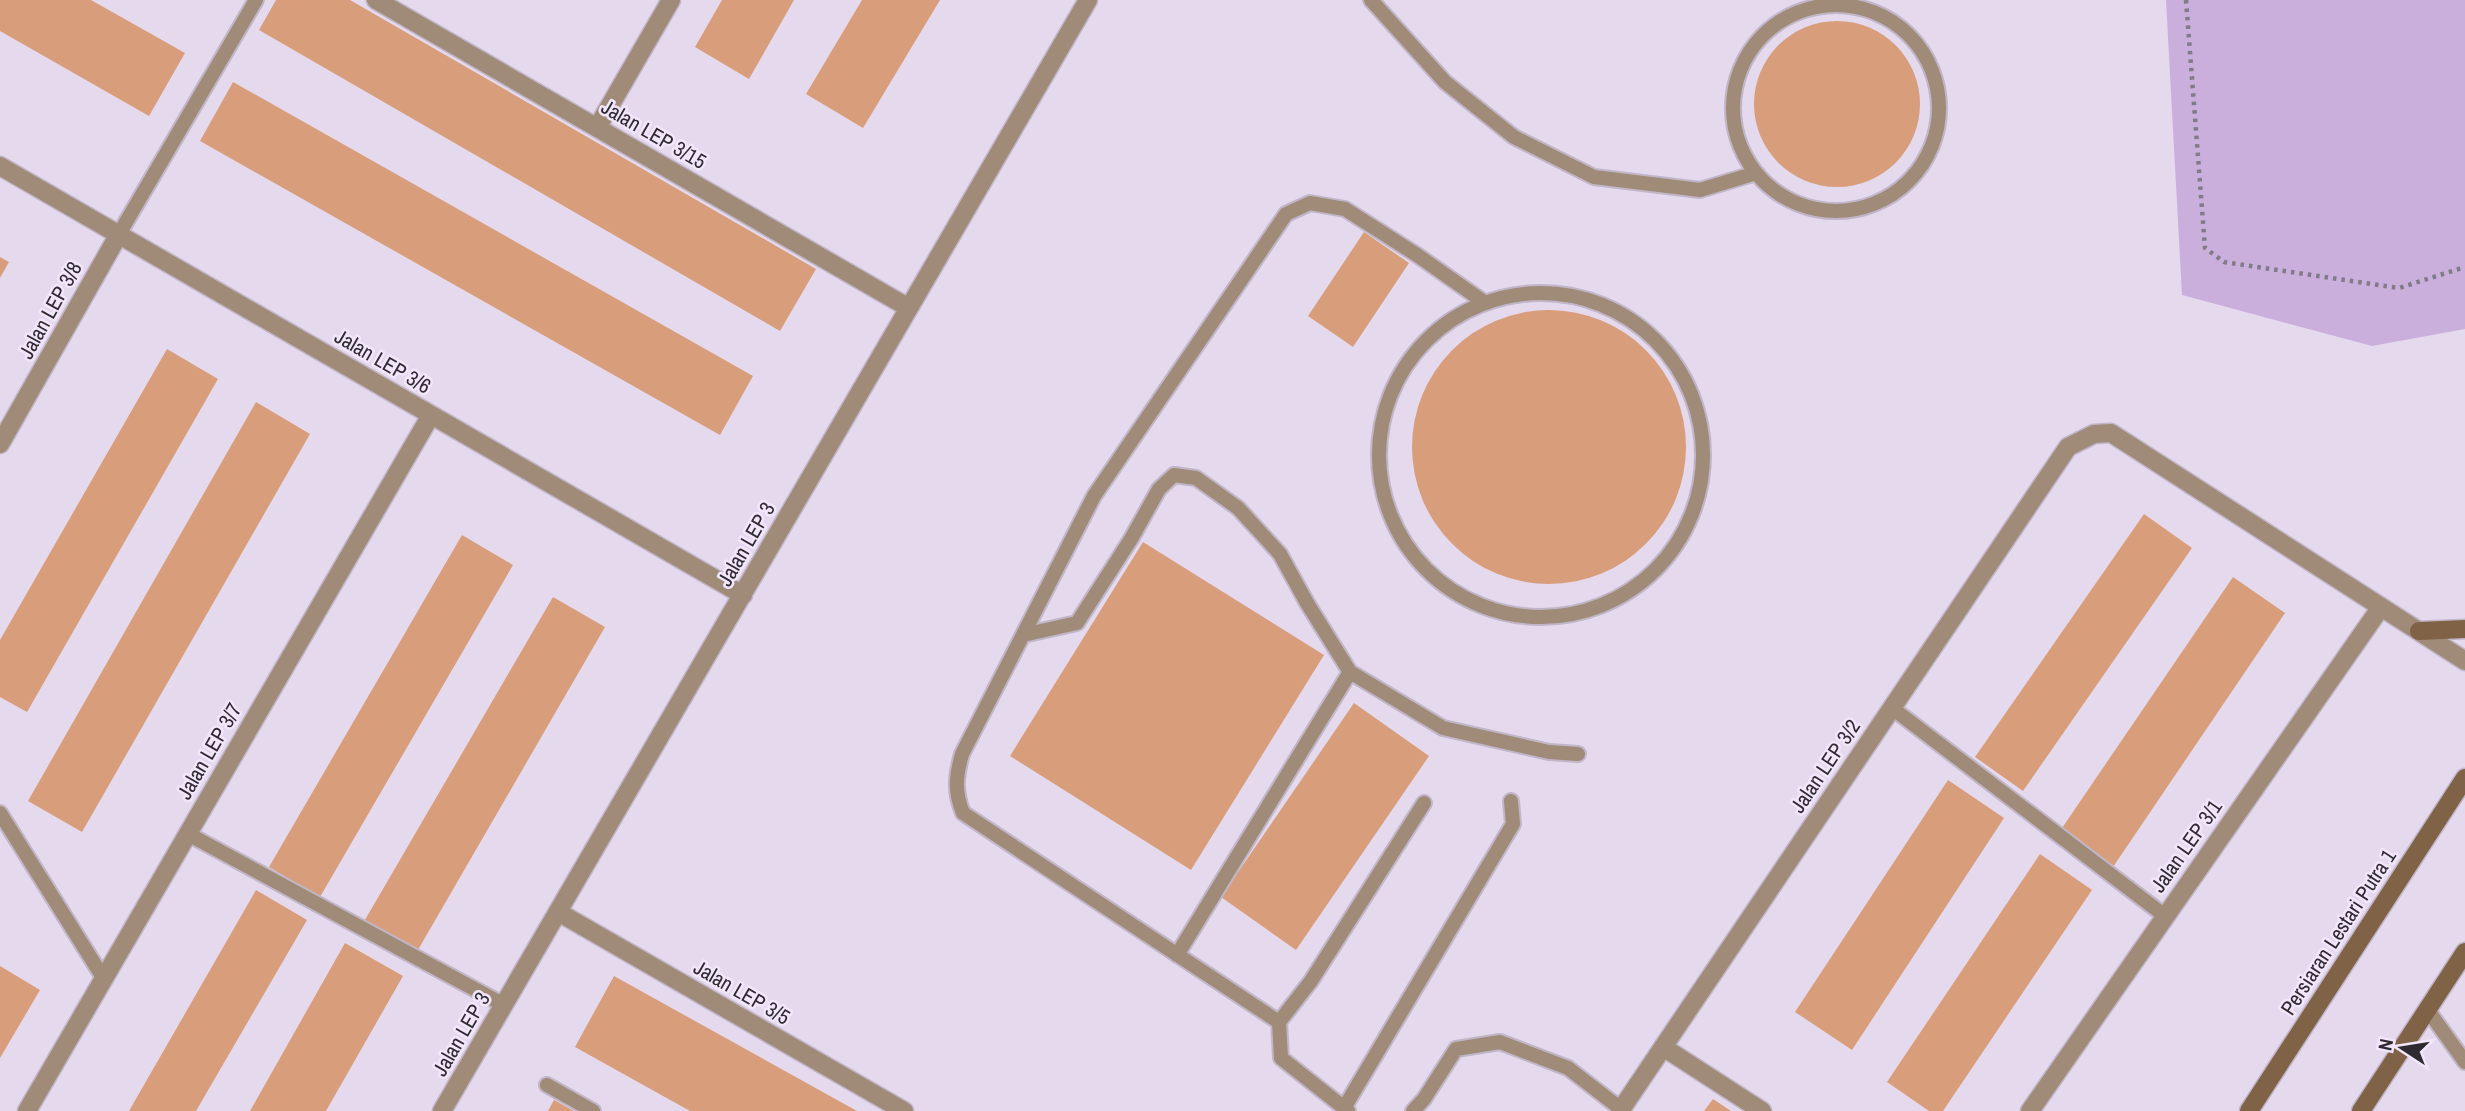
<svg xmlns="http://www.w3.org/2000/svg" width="2465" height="1111" viewBox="0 0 2465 1111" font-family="'Archivo Narrow',sans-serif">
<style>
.green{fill:#caafdd}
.building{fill:#d89e7b}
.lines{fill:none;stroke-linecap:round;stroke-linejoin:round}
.lane-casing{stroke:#c1b6c8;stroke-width:18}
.street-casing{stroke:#c1b6c8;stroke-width:21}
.secondary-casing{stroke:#c1b6c8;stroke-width:21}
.path{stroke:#827a88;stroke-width:4.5;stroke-dasharray:3.5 5;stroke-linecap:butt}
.lane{stroke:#9f8b77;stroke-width:14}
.street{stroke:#9f8b77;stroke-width:18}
.secondary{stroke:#806246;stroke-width:18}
.labels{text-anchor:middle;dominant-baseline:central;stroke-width:5;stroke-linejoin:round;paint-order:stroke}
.street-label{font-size:21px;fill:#2f2a32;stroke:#f2e6fb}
</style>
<rect width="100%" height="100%" fill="#e5d9ee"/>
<path class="green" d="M 2166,0 L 2465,0 L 2465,329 L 2372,346 L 2182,295 Z"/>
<path class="building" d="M 0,0 L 91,0 L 185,53 L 149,116 L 0,31 Z
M 276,0 L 350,0 L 816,269 L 780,331 L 259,30 Z
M 722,0 L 794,0 L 749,79 L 695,47 Z
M 862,0 L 940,0 L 863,128 L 806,94 Z
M1754 104a83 83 0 1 1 166 0a83 83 0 1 1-166 0Z
M 233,82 L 753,376 L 720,435 L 200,141 Z
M 1364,232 L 1409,263 L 1353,347 L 1308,316 Z
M 0,257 L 9,262 L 0,278 Z
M1412 447a137 137 0 1 1 274 0a137 137 0 1 1-274 0Z
M 167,349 L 218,379 L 27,712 L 0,697 L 0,640 Z
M 256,402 L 310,434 L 82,832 L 28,801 Z
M 2144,514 L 2192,548 L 2023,791 L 1975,757 Z
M 462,535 L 513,565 L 320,897 L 269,867 Z
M 1143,542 L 1324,655 L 1191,870 L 1010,756 Z
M 2233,577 L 2285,613 L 2113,867 L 2060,831 Z
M 553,597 L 605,627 L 415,955 L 362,925 Z
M 1354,703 L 1429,756 L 1296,950 L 1221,897 Z
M 1948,780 L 2004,818 L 1852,1050 L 1795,1012 Z
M 2040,854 L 2092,890 L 1943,1111 L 1929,1111 L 1887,1082 Z
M 256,890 L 307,920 L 196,1111 L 129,1111 Z
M 345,943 L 403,976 L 326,1111 L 250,1111 Z
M 0,966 L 40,990 L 0,1058 Z
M 614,976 L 857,1111 L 690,1111 L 575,1047 Z
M 1713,1099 L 1731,1111 L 1704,1111 Z
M 554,1100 L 574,1111 L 548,1111 Z"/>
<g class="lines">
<g class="lane-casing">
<path id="lane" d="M 1371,0 L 1445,82 L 1514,137 L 1594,177 L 1700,190 L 1756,173
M1733 108a103 103 0 1 1 206 0a103 103 0 1 1-206 0Z
M 119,234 L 256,0
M1379 455a162 162 0 1 1 324 0a162 162 0 1 1-324 0Z
M 1023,635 L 1077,623 L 1131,539 L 1159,489 L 1174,475 L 1196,478 L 1238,508 L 1280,554 L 1307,603 L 1350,672 L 1443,728 L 1549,752 L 1578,754
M 1892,708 L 2165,916
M 0,813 L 104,979
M 188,834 L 504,1005
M 1177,955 L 1350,672
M 2427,1009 L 2465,1062
M 1279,1022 L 963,813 C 954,791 956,776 962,754 L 1094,496 L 1286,214 L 1310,203 L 1345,209 L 1417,255 L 1484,302
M 547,1085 L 593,1111
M 1344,1108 L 1513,824 L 1511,801
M 1348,1111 L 1281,1058 L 1279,1022 L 1311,981 L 1424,803
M 1413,1111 L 1424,1099 L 1456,1049 L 1500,1042 L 1568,1068 L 1621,1109"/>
</g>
<g class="street-casing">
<path id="street" d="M 376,0 L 909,308
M 597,128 L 671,0
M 0,166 L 743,595
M 0,444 L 119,234
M 558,912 L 904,1111
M 1663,1047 L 1762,1111
M 27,1111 L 431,415
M 442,1111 L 1088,0
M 1620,1111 L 2068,447 L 2094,434 L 2111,433 L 2465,661
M 2030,1111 L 2381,607"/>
</g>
<g class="secondary-casing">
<path id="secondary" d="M 2419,631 L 2465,629
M 2249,1111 L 2465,778
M 2361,1111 L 2465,952"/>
</g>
<path class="path" d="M 2186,0 L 2205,248 L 2224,262 L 2399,288 L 2465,267"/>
<use href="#lane" class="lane"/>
<use href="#street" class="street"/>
<use href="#secondary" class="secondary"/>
</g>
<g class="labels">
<g class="street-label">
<text transform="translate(654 134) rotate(30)">Jalan LEP 3/15</text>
<text transform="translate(50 310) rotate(-61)">Jalan LEP 3/8</text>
<text transform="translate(383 361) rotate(30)">Jalan LEP 3/6</text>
<text transform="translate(746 544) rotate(-60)">Jalan LEP 3</text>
<text transform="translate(209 751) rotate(-60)">Jalan LEP 3/7</text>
<text transform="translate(1825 766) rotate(-56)">Jalan LEP 3/2</text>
<text transform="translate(2186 846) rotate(-55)">Jalan LEP 3/1</text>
<text transform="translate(2338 932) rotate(-57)">Persiaran Lestari Putra 1</text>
<text transform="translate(742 992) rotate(30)">Jalan LEP 3/5</text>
<text transform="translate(461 1034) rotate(-60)">Jalan LEP 3</text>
</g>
</g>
<g transform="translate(2402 1048) rotate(282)" stroke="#f2e6fb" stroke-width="5" paint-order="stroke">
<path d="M0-5L12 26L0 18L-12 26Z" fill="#2f2a32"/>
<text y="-10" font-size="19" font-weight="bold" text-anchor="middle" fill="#2f2a32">N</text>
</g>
</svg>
